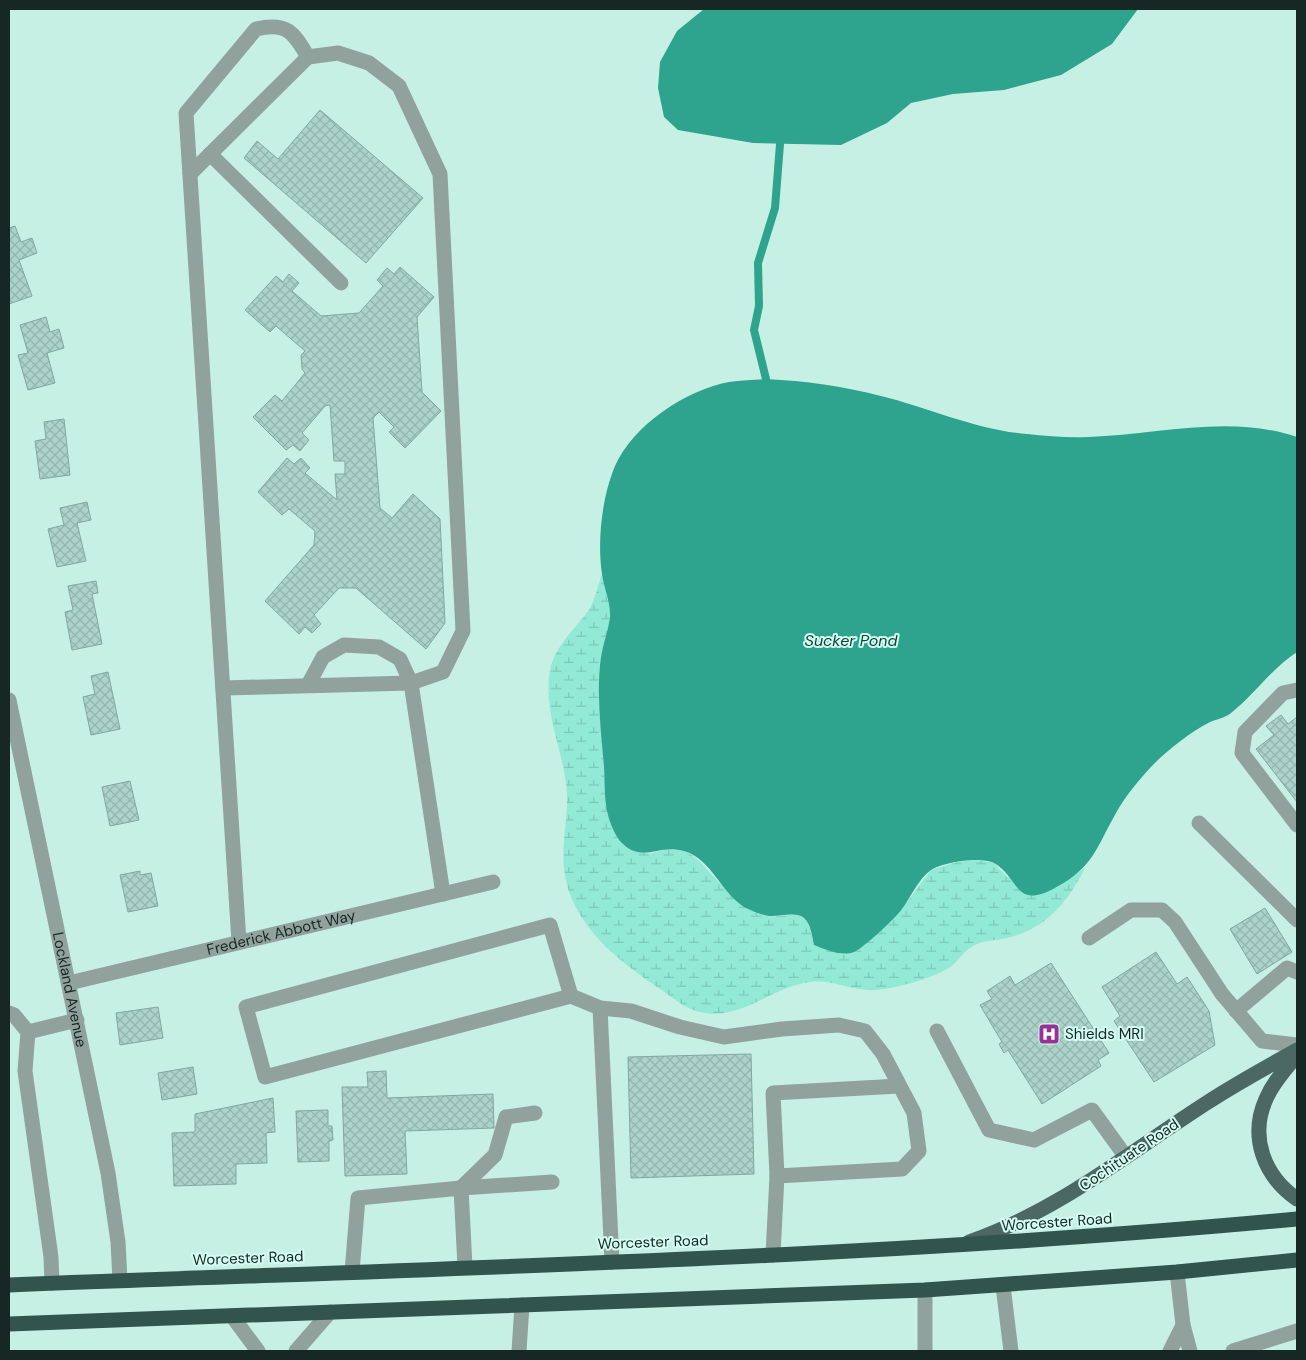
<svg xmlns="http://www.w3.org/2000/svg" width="1306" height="1360" viewBox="0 0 1306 1360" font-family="'DM Sans',sans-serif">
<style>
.wetland{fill:url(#wetland-marsh)}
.water{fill:#2ea38e}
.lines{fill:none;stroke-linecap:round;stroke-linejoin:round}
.stream{stroke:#2ea38e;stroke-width:8}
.building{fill:url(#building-cross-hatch);stroke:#81a79e}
.minor{stroke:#91a29d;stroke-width:15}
.major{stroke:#4b6962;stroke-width:15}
.highway{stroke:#31554d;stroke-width:15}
.labels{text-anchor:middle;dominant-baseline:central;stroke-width:4;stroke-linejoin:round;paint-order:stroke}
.street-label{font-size:15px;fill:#172723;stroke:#d4fdf2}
.poi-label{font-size:15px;fill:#172723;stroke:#d4fdf2;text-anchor:start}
.water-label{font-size:16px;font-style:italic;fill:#104238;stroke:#d4fdf2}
</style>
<defs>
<pattern id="wetland-marsh" width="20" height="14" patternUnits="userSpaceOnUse" patternTransform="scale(1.25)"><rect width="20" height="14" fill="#92e9d5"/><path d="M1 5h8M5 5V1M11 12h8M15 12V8" fill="none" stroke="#7dc8b7"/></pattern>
<pattern id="building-cross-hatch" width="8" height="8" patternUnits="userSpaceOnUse" patternTransform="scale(1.25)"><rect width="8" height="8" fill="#acd3c9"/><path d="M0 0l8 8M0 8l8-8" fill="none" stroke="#93b5ac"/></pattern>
</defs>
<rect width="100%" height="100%" fill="#c7f0e5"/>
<path class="wetland" d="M 602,574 L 610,604 L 610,619 L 601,657 L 599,706 L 608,815 L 618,839 L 649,854 C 695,838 697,865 726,888 C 737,898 751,907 764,914 C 777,921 794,909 805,919 C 811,925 812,937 814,945 L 854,952 L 902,909 L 931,870 L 957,862 L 977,860 L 994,863 L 1007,877 L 1056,888 L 1085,868 C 1069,900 1048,927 1011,937 C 996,942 985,938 970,948 C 962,953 957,963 949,968 C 931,979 897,988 876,990 C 852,992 834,979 810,982 C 772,986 738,1024 696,1011 C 685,1008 673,998 663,991 C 620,962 570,925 564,869 C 561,841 570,811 566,783 C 561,745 543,709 550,670 C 555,646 575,629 589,610 C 595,600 598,585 602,574 Z"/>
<path class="water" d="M 704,9 L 1138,9 L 1112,44 L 1061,75 L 1004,90 L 953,94 L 911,103 L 887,123 L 841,145 L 753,143 L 678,130 L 664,117 L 658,88 L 660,62 L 677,31 Z
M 766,379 C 805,381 843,386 881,396 C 930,408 976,430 1027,434 C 1047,436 1068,438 1088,437 C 1158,435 1228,414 1297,437 L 1297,652 C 1271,669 1255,694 1231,713 C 1225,718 1217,719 1210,722 C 1189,733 1166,751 1150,768 C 1138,781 1124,798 1116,813 C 1096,848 1094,867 1055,888 C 1014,910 1020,878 994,863 C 981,856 943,862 931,870 C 918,879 911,897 902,909 C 896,918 862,949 854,952 C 841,957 825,949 814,945 C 812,936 811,924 804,918 C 796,911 779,917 769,916 C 762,915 752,911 746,908 C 721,894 712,859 684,851 C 658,843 642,865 620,841 C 615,835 610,823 608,815 C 604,800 605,782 604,767 C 601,731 596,693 601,657 C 603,644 608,631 610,618 C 611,602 604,589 602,574 C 597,541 602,497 615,466 C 633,425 686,390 729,382 C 741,380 754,380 766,379 Z"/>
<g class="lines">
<path class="stream" d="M 766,379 L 754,330 L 759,306 L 758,263 L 775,208 L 780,144"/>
</g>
<path class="building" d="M 320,110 L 423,198 L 366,263 L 244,158 L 257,141 L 278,159 Z
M 15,226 L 21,242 L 32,238 L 37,253 L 19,260 L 32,296 L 9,304 L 9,228 Z
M 400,267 L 434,297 L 417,317 L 422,392 L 441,411 L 405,448 L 389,432 L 394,427 L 379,412 L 373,418 L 380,508 L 392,518 L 413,494 L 440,519 L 445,623 L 426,649 L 356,588 L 339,588 L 314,615 L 321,624 L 312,633 L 305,627 L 299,634 L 265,601 L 314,545 L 315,531 L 289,509 L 282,515 L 258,492 L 287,458 L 294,464 L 301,458 L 310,468 L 305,473 L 337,500 L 335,474 L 345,474 L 345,461 L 334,461 L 330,405 L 325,406 L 302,433 L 309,440 L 300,451 L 293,445 L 286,450 L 253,417 L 275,395 L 282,401 L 305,373 L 302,369 L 301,355 L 305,351 L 276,326 L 270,332 L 245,310 L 276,276 L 283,282 L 289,274 L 299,283 L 292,291 L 321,316 L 359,313 L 383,286 L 377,280 L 387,268 L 394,274 Z
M 46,317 L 50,332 L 59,329 L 64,348 L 47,353 L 55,383 L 28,390 L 18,355 L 28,353 L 20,325 Z
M 64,419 L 70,475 L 40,479 L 35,441 L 46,439 L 44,422 Z
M 87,502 L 91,520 L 77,523 L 86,561 L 57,567 L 48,529 L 64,525 L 60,508 Z
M 96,581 L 98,593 L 92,594 L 102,644 L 72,650 L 65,612 L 73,610 L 68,586 Z
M 108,672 L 120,729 L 91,735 L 83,697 L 95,694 L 91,676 Z
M 1281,715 L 1288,724 L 1297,717 L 1297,802 L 1256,749 L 1274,735 L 1266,726 Z
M 130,781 L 139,820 L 110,826 L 102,787 Z
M 140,871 L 140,875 L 151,873 L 158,906 L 128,912 L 120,875 Z
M 1265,908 L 1292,952 L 1257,974 L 1230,929 Z
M 1156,952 L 1177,984 L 1187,977 L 1209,1011 L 1215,1045 L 1154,1082 L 1114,1021 L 1120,1016 L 1102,987 Z
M 1051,963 L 1109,1053 L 1098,1060 L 1101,1066 L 1042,1104 L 1008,1050 L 1004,1053 L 999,1044 L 1002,1042 L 980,1005 L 992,999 L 987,991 L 1010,976 L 1015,985 Z
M 158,1007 L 163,1038 L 120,1045 L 116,1013 Z
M 751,1054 L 754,1174 L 631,1178 L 628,1057 Z
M 193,1067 L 197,1094 L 162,1100 L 158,1073 Z
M 386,1071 L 387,1098 L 493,1094 L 494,1128 L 405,1131 L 407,1174 L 345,1176 L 342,1087 L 368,1087 L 367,1072 Z
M 273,1098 L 275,1132 L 266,1133 L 267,1163 L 236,1164 L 236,1184 L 174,1186 L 172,1133 L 195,1132 L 195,1114 Z
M 328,1110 L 328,1126 L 332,1126 L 333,1140 L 329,1141 L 329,1161 L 298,1162 L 296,1111 Z"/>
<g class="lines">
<g class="minor">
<path d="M 210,154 L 341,283"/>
<path d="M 190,174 L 308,57 L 338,53 L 369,63 L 399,86 L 440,174 L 463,631 L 443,672 L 411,683 L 400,659 L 379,647 L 344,645 L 323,657 L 308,685"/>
<path d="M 223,688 L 411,683 L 443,894"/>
<path d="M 1297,690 L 1283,693 L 1245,732 L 1242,753 L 1297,825"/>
<path id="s1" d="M 9,700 L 108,1173 L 118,1242 L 120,1280"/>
<path d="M 1199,823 L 1297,920"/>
<path d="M 1089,938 L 1131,910 L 1162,910 L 1175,922 L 1222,994 L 1262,1041 L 1297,1045"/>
<path d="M 239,942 L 186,113 L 256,29 C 286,22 293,31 308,57"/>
<path id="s2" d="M 69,983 L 493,882"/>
<path d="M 571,996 L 550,925 L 246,1007 L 265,1077 L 571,996 L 600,1008 L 612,1262"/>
<path d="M 600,1008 L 631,1011 L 680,1027 L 724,1037 L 782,1029 L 839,1025 L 865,1031 L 883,1054 L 914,1113 L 919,1151 L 902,1169 L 777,1176 L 773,1255"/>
<path d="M 1236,1011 L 1287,968 L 1297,972"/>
<path d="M 9,1013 L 14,1015 L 28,1032 L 25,1071 L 51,1257 L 52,1283"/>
<path d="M 937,1031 L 989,1130 L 1034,1140 L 1092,1110 L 1126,1157"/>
<path d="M 28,1032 L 77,1020"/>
<path d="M 535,1113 L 506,1117 L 495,1155 L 461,1188 L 552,1182"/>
<path d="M 777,1176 L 773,1093 L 899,1086"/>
<path d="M 352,1272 L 358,1198 L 461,1188 L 465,1267"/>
<path d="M 1177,1272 L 1183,1325 L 1190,1351"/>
<path d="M 1003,1286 L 1011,1351"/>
<path d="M 925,1290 L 925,1351"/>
<path d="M 232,1316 L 258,1351"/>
<path d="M 296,1351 L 330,1312"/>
<path d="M 519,1351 L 522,1305"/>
<path d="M 1170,1351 L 1183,1325"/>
<path d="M 1233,1351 L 1297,1331"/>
</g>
<path class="major" d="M 1297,1055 C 1286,1069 1273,1082 1266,1099 C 1249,1137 1264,1176 1297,1199
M 969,1242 C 1058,1211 1130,1152 1208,1102 C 1237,1083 1267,1067 1297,1050"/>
<path class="highway" d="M 9,1285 C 439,1268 869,1259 1297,1219
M 9,1324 L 925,1290 L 1177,1272 L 1297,1260"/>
</g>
<defs>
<g id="hospital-square" transform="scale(1.125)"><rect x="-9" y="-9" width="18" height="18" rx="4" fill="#963196" stroke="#d4fdf2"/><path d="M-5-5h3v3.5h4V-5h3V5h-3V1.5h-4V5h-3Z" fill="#fff"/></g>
</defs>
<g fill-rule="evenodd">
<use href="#hospital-square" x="1049" y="1034"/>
</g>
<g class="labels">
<g class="street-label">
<text stroke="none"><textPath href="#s2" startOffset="218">Frederick Abbott Way</textPath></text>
<text stroke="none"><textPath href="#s1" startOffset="296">Lockland Avenue</textPath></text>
<text transform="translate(1129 1155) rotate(-34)">Cochituate Road</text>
<text transform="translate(1057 1222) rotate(-4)">Worcester Road</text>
<text transform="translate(653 1242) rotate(-2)">Worcester Road</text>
<text transform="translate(248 1258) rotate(-2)">Worcester Road</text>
</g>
<g class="poi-label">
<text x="1065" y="1034">Shields MRI</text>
</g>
<g class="water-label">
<text x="851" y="640">Sucker Pond</text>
</g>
</g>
<rect width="1306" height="1360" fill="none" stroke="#172723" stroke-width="20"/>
</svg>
